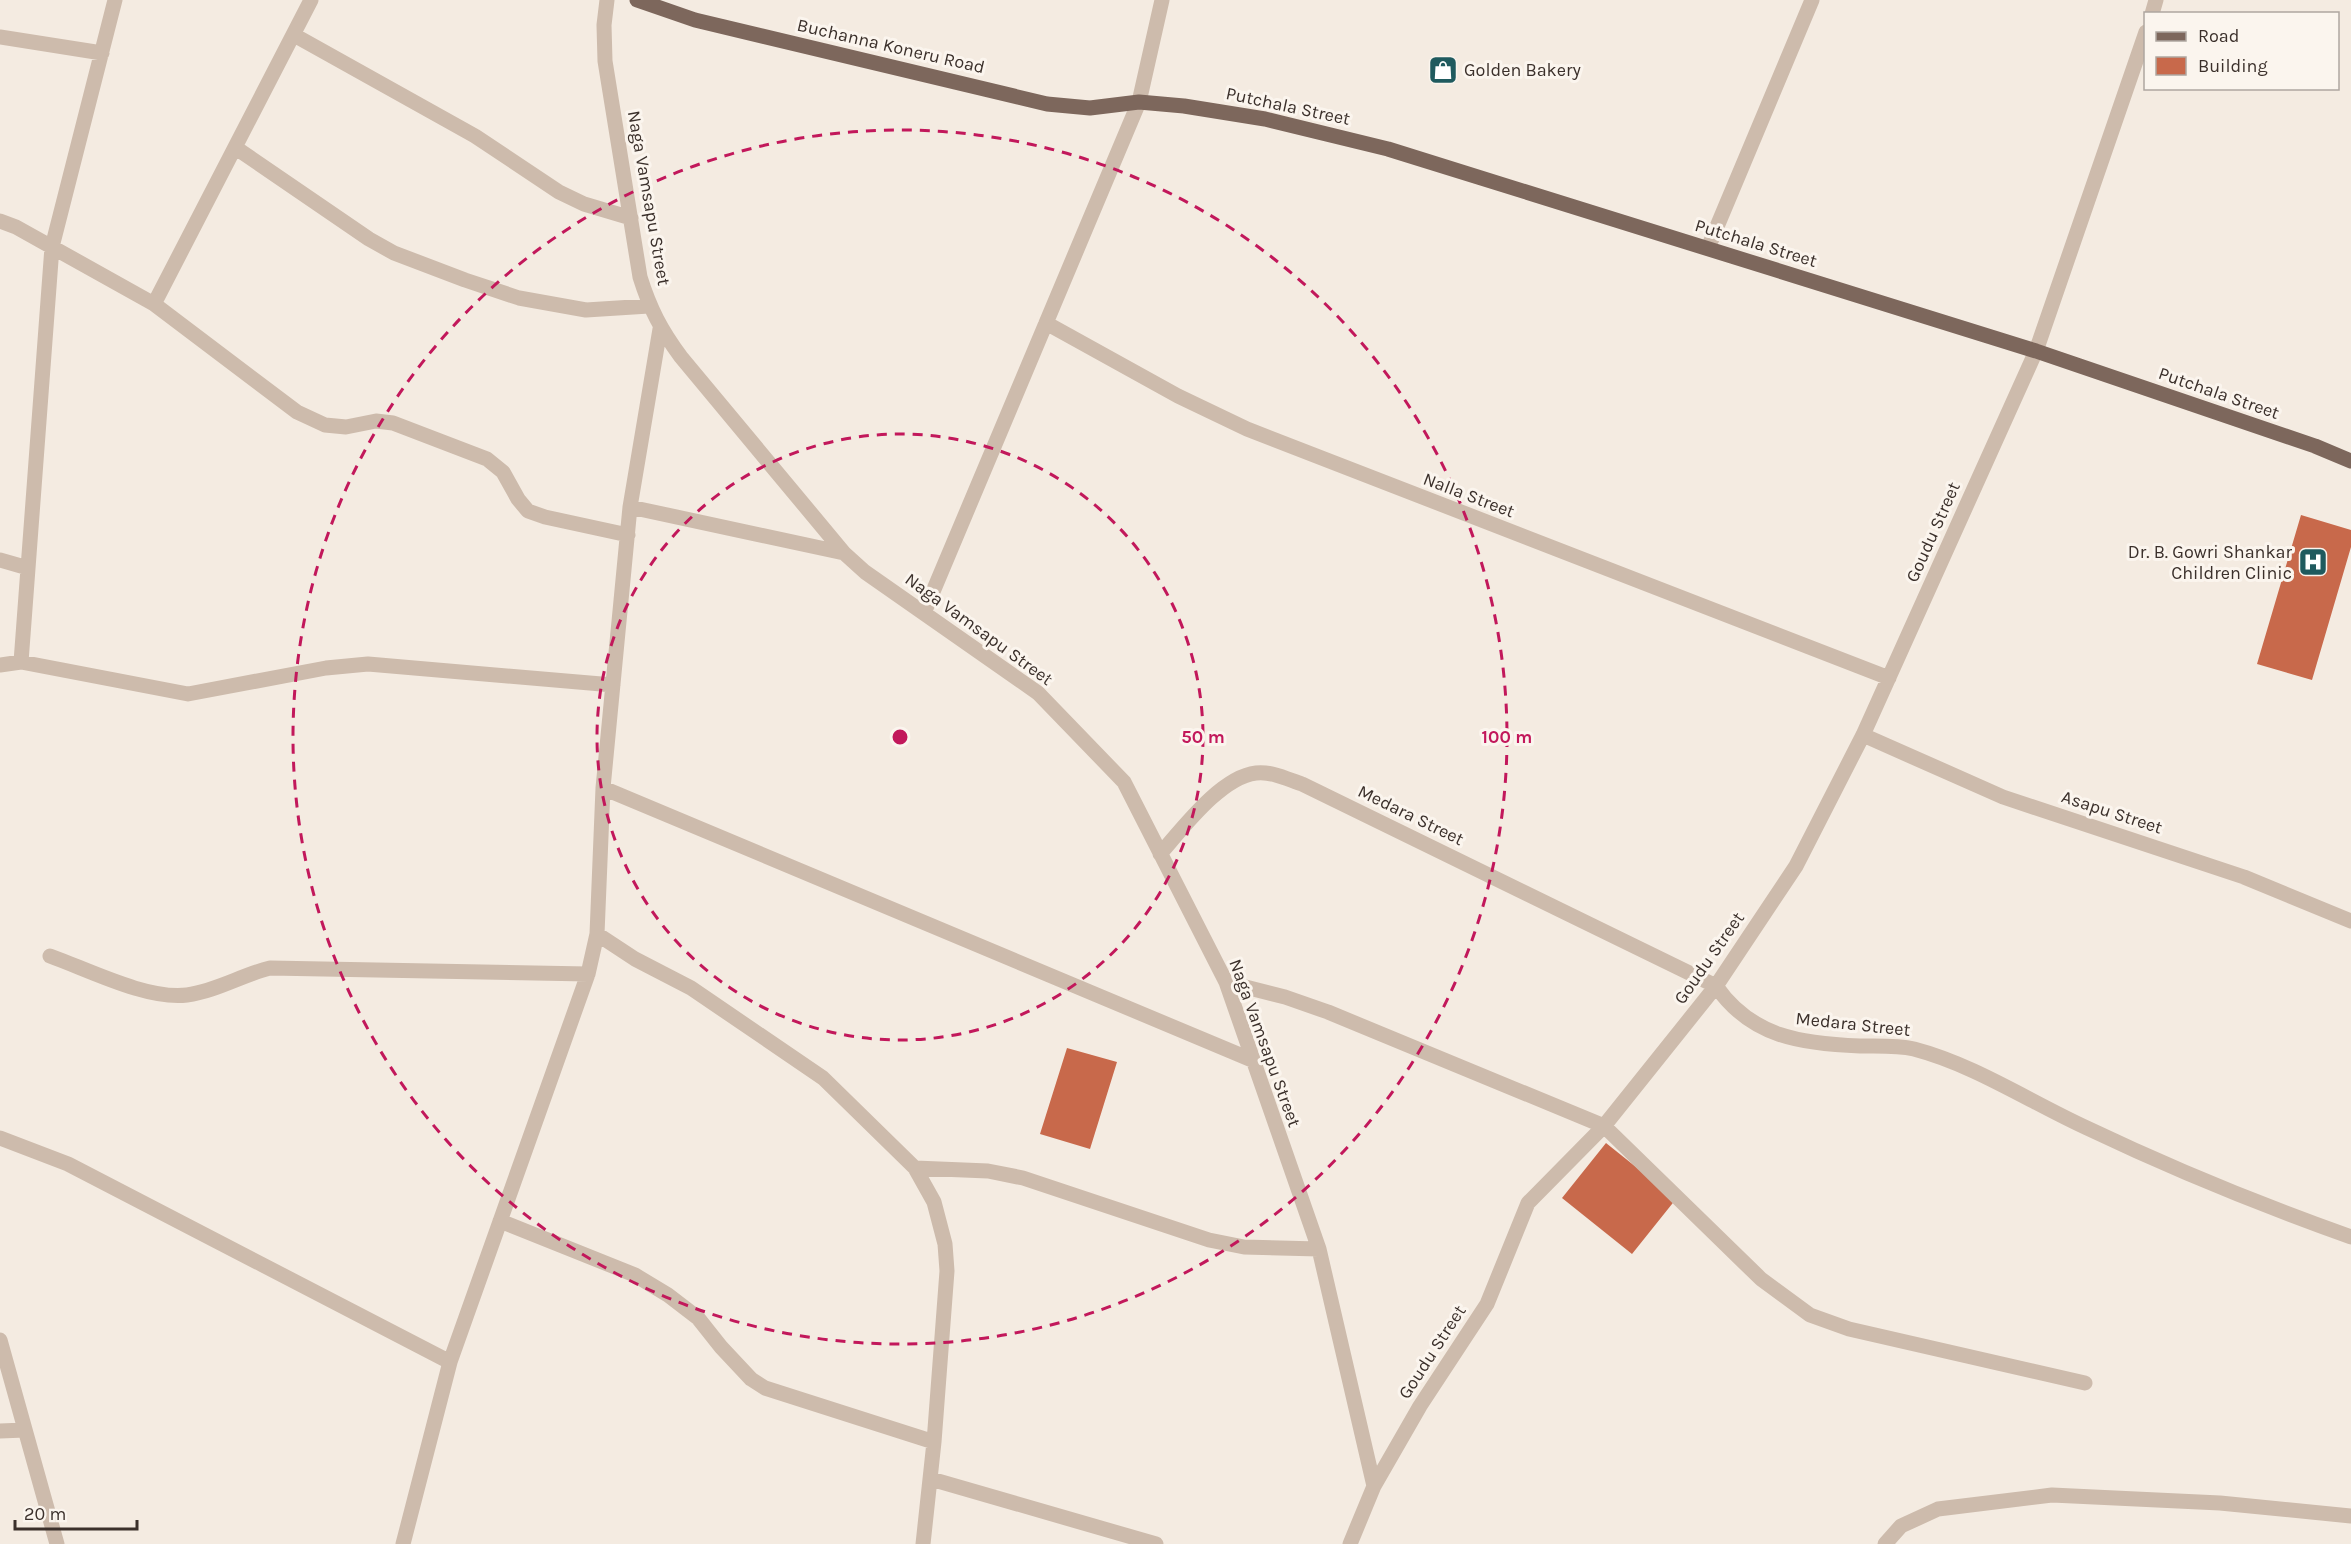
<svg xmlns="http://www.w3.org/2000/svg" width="2351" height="1544" viewBox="0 0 2351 1544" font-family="Karla,sans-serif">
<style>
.building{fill:#c8694b}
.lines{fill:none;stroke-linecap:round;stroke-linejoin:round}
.minor{stroke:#cdbbac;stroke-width:15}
.major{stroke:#7d675c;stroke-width:15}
.ring{fill:none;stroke:#c2185b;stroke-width:3;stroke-dasharray:10 8}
.labels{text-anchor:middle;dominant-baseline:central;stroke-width:6;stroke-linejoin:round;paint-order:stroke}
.street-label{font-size:18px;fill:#3b302b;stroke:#fbf5ee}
.poi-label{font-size:18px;fill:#3b302b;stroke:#fbf5ee;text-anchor:start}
.centre{fill:#c2185b;stroke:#fbf5ee;stroke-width:3}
.ring-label{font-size:18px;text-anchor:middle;font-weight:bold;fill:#c2185b;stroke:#fbf5ee;stroke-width:6;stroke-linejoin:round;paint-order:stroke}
</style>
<rect width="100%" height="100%" fill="#f4ebe1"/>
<path class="building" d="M 2301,515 L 2351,530 L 2351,547 L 2312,680 L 2257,664 Z
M 1067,1048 L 1117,1062 L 1090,1149 L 1040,1134 Z
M 1606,1143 L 1676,1199 L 1632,1254 L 1562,1198 Z"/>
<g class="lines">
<path class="minor" d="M 607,0 L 604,25 L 605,61 L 640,277 C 650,309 661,330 681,357 L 844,553 L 865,572 L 1038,693 L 1124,782 L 1226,982 L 1319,1249 L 1374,1486
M 2152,14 L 2156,0
M 294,35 L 475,136 L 559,192 L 584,204 L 631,218
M 0,37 L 102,53
M 236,148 L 369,239 L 394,253 L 465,280 L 519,298 L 586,310 L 649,306
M 0,221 L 16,227 L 154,304 L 297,412 L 325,425 L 346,427 L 376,421 L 393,423 L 487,459 L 503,472 L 518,499 L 528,511 L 545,517 L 628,535
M 1708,248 L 1812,0
M 154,304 L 311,0
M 1046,323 L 1178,396 L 1247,429 L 1889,678
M 630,507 L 844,553
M 0,560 L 28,568
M 924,613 L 1139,102 L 1162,0
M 21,662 L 52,247 L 115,0
M 0,665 L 21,662 L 188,694 L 326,668 L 368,664 L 613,685
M 1863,735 L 2003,797 L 2244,877 L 2351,921
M 603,788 L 1252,1060
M 1160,854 C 1183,828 1221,777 1256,773 C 1271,771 1287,779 1302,784 L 1716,986 C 1751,1037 1802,1044 1860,1046 C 1877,1046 1897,1045 1914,1049 C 1975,1065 2030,1102 2087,1128 C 2173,1169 2261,1205 2351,1237
M 597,934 L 635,959 L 691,988 L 823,1078 L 915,1168 L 934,1202 L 945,1244 L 947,1271 L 934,1442 L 923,1544
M 50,956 C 89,970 147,1000 187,995 C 216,991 242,975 270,968 L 588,974
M 1226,982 L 1285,997 L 1328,1012 L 1604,1126 L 1761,1279 L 1810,1315 L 1849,1329 L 2085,1383
M 0,1138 L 68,1164 L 450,1362
M 915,1168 L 988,1171 L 1023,1178 L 1209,1240 L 1244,1247 L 1319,1249
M 500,1221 L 635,1275 L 668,1295 L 698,1318 L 721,1347 L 751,1379 L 765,1388 L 934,1442
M 0,1340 L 57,1544
M 0,1431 L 25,1430
M 931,1479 L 1156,1544
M 403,1544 L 450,1362 L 588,974 L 597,934 L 603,788 L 630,507 L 660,329
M 1350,1544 L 1374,1486 L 1420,1406 L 1487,1304 L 1528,1203 L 1604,1126 L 1716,986 L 1796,866 L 1863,735 L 2036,351 L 2146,32
M 1885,1544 L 1901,1526 L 1938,1509 L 2052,1495 L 2220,1503 L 2351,1516"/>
<path class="major" d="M 637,0 L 695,20 L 1047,104 L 1090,108 L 1139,102 L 1184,106 L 1265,119 L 1388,149 L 2036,351 L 2315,446 L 2351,461"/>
</g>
<g class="ring">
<circle cx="900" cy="737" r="303"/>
<circle cx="900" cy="737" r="607"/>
</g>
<defs>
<g id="shop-square" transform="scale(1.5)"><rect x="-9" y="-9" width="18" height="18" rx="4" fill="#1f5a5e" stroke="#fbf5ee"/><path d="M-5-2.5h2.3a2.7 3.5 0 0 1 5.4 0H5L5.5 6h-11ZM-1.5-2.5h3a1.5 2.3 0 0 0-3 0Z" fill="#fff"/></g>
<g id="hospital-square" transform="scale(1.5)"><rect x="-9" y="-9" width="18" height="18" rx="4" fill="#1f5a5e" stroke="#fbf5ee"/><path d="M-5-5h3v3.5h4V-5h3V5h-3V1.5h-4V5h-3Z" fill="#fff"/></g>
</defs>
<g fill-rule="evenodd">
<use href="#shop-square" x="1443" y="70"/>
<use href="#hospital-square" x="2313" y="562"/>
</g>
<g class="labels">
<g class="street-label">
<text transform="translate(891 46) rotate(13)">Buchanna Koneru Road</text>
<text transform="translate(1288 106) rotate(12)">Putchala Street</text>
<text transform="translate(649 198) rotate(80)">Naga Vamsapu Street</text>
<text transform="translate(1756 243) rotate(17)">Putchala Street</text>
<text transform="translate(2219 393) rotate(19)">Putchala Street</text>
<text transform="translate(1469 495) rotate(21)">Nalla Street</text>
<text transform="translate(1933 532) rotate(-66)">Goudu Street</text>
<text transform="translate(979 629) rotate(36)">Naga Vamsapu Street</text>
<text transform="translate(2112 812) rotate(18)">Asapu Street</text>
<text transform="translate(1411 815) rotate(26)">Medara Street</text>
<text transform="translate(1709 958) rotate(-55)">Goudu Street</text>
<text transform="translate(1853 1024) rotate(6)">Medara Street</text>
<text transform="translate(1265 1043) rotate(70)">Naga Vamsapu Street</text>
<text transform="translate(1432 1352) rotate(-57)">Goudu Street</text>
</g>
<g class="poi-label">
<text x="1464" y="70">Golden Bakery</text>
<text x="2292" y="552" text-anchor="end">Dr. B. Gowri Shankar<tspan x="2292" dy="21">Children Clinic</tspan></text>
</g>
</g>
<circle cx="900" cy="737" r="9" class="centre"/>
<g class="ring-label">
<text x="1203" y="743">50 m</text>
<text x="1507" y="743">100 m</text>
</g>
<rect x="2144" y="12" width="195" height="78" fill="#fbf5ee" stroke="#aea6a0" stroke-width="1.5"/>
<rect x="2156" y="32" width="30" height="9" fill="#7d675c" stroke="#aea6a0" stroke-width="1.5"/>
<text x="2198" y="42" font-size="18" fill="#3b302b">Road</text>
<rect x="2156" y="57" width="30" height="18" fill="#c8694b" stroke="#aea6a0" stroke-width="1.5"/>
<text x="2198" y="72" font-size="18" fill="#3b302b">Building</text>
<path d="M15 1520v9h122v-9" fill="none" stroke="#3b302b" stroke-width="3"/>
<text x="24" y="1520" font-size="18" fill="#3b302b" stroke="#fbf5ee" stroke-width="4.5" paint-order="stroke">20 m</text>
</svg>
